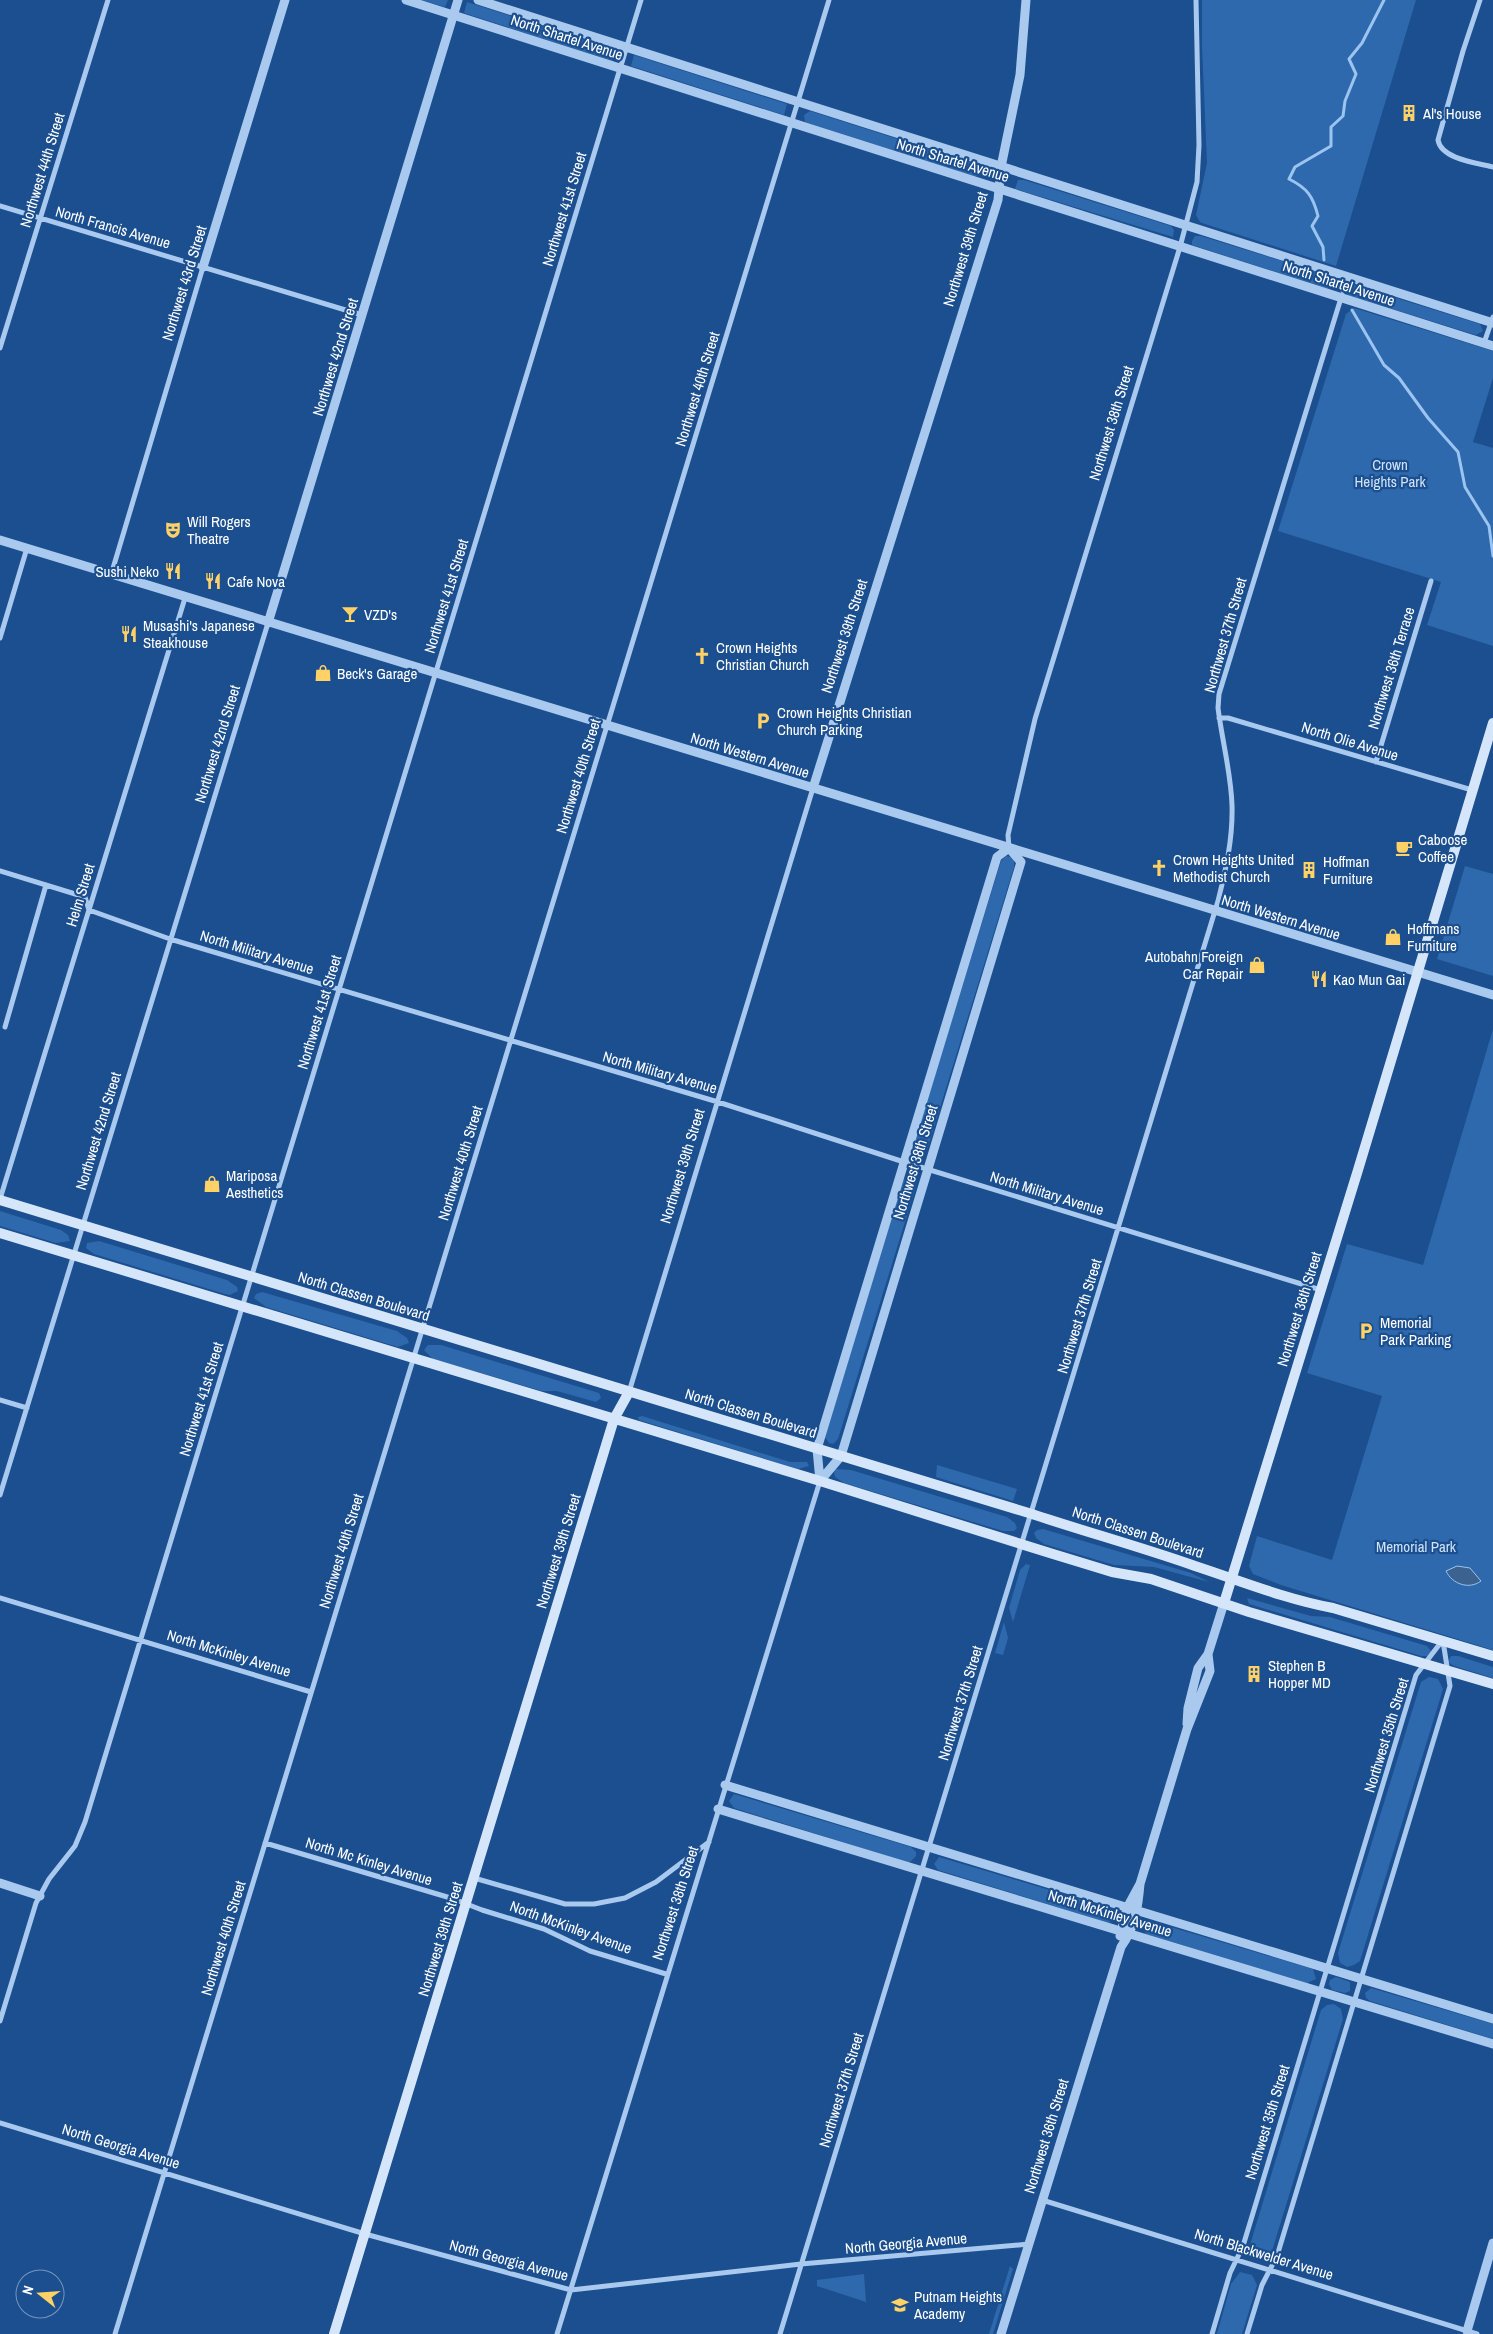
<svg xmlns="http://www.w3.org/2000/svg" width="1493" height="2334" viewBox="0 0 1493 2334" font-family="'Archivo Narrow',sans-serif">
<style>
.green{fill:#2e69ad}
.water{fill:#3c6290;stroke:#9cc4f0}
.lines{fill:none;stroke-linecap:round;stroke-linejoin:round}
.stream{stroke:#9cc4f0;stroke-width:3}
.minor{stroke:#a9c9ee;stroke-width:5}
.tertiary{stroke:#a9c9ee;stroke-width:9}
.secondary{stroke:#d6e6fa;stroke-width:10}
.labels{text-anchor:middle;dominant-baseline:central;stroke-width:4.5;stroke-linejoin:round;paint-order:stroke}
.street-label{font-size:15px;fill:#fff;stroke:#1b4f8f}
.poi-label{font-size:15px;fill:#fff;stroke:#1b4f8f;text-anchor:start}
.park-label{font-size:15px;fill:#cfe3fa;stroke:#1b4f8f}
</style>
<rect width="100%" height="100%" fill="#1b4f8f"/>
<path class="green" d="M 422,0 L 448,0 L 445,7 Z
M 1202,0 L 1416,0 L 1336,266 L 1205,224 L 1200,222 L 1196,215 L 1207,163 L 1202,47 Z
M 467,2 L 616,50 L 613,61 L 464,13 Z
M 634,55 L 787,104 L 784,115 L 631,66 Z
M 810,111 L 982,166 L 991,172 L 991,174 L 974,176 L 805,122 L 804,115 Z
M 1018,180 L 1024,180 L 1171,226 L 1174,230 L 1173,237 L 1015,189 Z
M 1195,236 L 1201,236 L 1324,274 L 1329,289 L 1192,245 L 1192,241 Z
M 1341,281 L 1480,324 L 1483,331 L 1476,335 L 1348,295 Z
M 1354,308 L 1493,351 L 1493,378 L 1473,442 L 1493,448 L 1493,646 L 1427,625 L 1441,582 L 1278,531 L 1346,314 Z
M 1006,856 L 1011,857 L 1014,861 L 1014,867 L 927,1150 L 918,1154 L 915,1153 L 913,1146 L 1001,861 Z
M 1465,866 L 1493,874 L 1493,976 L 1437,959 Z
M 1493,1029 L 1493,1650 L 1281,1585 L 1253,1574 L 1249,1566 L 1257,1536 L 1332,1560 L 1382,1396 L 1307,1373 L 1347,1244 L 1423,1265 Z
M 907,1177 L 915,1180 L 916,1186 L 838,1439 L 833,1444 L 829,1443 L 825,1437 L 903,1181 Z
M 0,1211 L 61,1230 L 68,1235 L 70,1241 L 56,1243 L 0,1226 Z
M 99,1241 L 227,1280 L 237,1287 L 238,1291 L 230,1295 L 225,1294 L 94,1254 L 86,1248 L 87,1243 Z
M 262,1292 L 397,1331 L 407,1338 L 409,1343 L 398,1347 L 266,1307 L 254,1298 L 256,1294 Z
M 428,1345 L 441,1345 L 599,1393 L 601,1398 L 596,1402 L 557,1391 L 542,1391 L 433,1359 L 424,1350 Z
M 642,1416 L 790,1462 L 807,1462 L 809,1466 L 798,1469 L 639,1420 L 638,1417 Z
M 937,1465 L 1017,1489 L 1013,1501 L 936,1477 Z
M 836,1469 L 851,1470 L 1007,1517 L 1015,1523 L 1017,1528 L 1014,1531 L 1003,1531 L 844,1483 L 835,1477 L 834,1472 Z
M 1043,1529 L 1191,1573 L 1209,1582 L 1154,1567 L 1114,1565 L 1044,1544 L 1036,1538 L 1034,1533 L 1037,1530 Z
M 1026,1564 L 1030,1565 L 1013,1622 L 1009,1608 L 1020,1570 Z
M 1247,1598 L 1311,1616 L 1330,1617 L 1427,1646 L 1432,1652 L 1427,1656 L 1421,1656 L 1249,1604 Z
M 1004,1622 L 1008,1638 L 1003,1655 L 995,1653 Z
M 1451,1656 L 1458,1656 L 1493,1667 L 1493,1678 L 1454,1666 L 1448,1662 Z
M 1429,1677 L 1438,1679 L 1443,1689 L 1360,1961 L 1354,1965 L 1347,1967 L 1340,1963 L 1338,1953 L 1421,1682 Z
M 734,1794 L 911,1847 L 916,1852 L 916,1856 L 910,1862 L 906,1862 L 734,1808 L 729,1801 Z
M 939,1857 L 1114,1909 L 1117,1917 L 1109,1923 L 938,1870 L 934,1864 Z
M 1147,1920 L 1313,1969 L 1316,1979 L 1307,1983 L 1146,1934 L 1141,1926 Z
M 1336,1977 L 1350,1982 L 1350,1991 L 1345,1993 L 1332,1990 L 1329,1984 L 1330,1980 Z
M 1371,1988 L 1493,2024 L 1493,2039 L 1370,2001 L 1366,1998 L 1365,1993 Z
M 1334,2004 L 1341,2009 L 1343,2019 L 1272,2251 L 1267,2256 L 1260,2257 L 1250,2252 L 1250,2245 L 1321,2010 L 1327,2005 Z
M 1010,2266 L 1013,2269 L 993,2334 L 989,2334 Z
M 1240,2272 L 1252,2275 L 1257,2285 L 1242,2334 L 1217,2334 L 1231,2284 Z
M 864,2274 L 866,2302 L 817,2286 L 817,2280 Z"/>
<path class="water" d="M 1457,1566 L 1470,1568 L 1481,1581 C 1469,1590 1452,1584 1446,1571 Z"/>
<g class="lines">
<path class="stream" d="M 1324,260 L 1323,247 L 1312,226 L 1318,216 C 1313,196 1307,188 1289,179 L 1295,167 L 1331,146 L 1331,127 L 1343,116 L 1345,101 L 1356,74 L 1349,59 L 1362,43 L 1384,0
M 1334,278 L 1343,293
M 1352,310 L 1384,365 L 1399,378 L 1428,418 L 1458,452 L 1465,487 L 1489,526 L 1493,556"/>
<path class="minor" d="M 1480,0 L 1463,51 L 1438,140 C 1441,159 1477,163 1493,167
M 0,206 L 362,315
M 1484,343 L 1493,317
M 0,348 L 108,0
M 111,575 L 203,267
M 0,638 L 27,548
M 1219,718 L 1228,718 L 1472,790
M 1376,762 L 1431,581
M 1009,848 L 1008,835 L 1035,719 L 1180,247 L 1197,182 L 1199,145 L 1196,0
M 0,871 L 85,897 L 89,910 L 170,939 L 718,1102 L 904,1162 L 1321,1290
M 5,1027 L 46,885
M 0,1199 L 185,598
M 629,1392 L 813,788
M 0,1400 L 27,1408
M 0,1495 L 268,623
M 0,1598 L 311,1692
M 265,1843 L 454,1899 L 482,1910 L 544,1929 L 590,1951 L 666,1974
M 474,1878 L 565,1904 L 594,1904 L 625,1898 L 656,1882 L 709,1842
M 0,2021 L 36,1903 L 49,1879 L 75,1846 L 85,1822 L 641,0
M 0,2123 L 365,2234 L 571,2290 L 801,2264 L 1029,2244
M 1042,2200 L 1477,2334
M 115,2334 L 829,0
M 557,2334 L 820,1481
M 780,2334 L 1218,901 C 1226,869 1233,838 1232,805 C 1231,773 1222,740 1218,708 L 1219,694 L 1341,298
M 1212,2334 L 1230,2273 L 1243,2246 L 1416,1675 L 1442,1641
M 1247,2334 L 1262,2285 L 1277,2256 L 1450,1686 L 1443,1641"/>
<path class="tertiary" d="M 406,0 L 1493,346
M 478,0 L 1493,323
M 203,267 L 285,0
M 0,540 L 1493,995
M 268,623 L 458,0
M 813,788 L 998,200 L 1001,167 L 1020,75 L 1026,0
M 1009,848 L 1021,862 L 841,1456 L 820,1481 L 817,1449 L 997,857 Z
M 1187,1724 L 1188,1708 L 1198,1668 L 1208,1654 L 1224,1603
M 725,1785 L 1493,2019
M 718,1809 L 1493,2044
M 0,1883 L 40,1896
M 1120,1936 L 1127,1908 L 1140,1884 L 1187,1729 L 1210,1671 L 1208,1654
M 1467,2331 L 1493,2243
M 1001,2334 L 1121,1947 C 1135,1927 1138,1908 1140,1884"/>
<path class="secondary" d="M 0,1200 L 1032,1514 C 1086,1532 1141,1547 1195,1566 C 1241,1581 1285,1599 1333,1608 L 1493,1656
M 0,1233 L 820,1481 L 1053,1554 L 1112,1572 L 1151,1579 L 1249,1612 L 1493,1684
M 1224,1603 L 1358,1170 L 1493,723
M 334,2334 L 614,1419 L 629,1392"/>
</g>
<defs>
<g id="building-bare" transform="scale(1.35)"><path d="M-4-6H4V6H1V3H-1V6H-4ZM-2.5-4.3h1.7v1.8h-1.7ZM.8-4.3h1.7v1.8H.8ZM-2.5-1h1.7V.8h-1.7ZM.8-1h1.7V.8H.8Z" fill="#ffd166" stroke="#1b4f8f" stroke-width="2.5" paint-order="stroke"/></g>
<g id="theatre-bare" transform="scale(1.35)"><path d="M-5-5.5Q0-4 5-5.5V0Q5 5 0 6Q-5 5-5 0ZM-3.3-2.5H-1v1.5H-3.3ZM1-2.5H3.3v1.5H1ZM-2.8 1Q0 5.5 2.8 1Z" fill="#ffd166" stroke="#1b4f8f" stroke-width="2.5" paint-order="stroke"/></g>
<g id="restaurant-bare" transform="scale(1.35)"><path d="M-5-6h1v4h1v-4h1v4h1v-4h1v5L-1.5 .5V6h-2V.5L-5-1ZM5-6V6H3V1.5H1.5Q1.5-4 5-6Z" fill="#ffd166" stroke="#1b4f8f" stroke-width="2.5" paint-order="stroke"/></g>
<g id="bar-bare" transform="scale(1.35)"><path d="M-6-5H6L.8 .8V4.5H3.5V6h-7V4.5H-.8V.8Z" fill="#ffd166" stroke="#1b4f8f" stroke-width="2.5" paint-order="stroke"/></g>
<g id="church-bare" transform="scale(1.35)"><path d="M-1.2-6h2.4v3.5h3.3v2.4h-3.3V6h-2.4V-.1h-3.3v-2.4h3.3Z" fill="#ffd166" stroke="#1b4f8f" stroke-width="2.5" paint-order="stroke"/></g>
<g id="shop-bare" transform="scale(1.35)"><path d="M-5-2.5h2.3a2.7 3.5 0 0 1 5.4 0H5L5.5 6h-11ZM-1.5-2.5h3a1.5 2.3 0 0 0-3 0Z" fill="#ffd166" stroke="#1b4f8f" stroke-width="2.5" paint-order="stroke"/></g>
<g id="parking-bare" transform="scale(1.35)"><path d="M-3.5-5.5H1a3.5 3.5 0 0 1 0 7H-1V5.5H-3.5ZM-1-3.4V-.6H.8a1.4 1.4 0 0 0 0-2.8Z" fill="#ffd166" stroke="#1b4f8f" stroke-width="2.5" paint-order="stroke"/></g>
<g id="cafe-bare" transform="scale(1.35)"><path d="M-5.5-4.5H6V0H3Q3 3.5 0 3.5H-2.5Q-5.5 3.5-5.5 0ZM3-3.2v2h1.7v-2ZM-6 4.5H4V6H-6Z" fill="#ffd166" stroke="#1b4f8f" stroke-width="2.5" paint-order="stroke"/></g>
<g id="school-bare" transform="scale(1.35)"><path d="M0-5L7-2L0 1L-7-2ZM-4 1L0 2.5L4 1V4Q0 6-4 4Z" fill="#ffd166" stroke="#1b4f8f" stroke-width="2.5" paint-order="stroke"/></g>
</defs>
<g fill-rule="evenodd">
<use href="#building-bare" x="1409" y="113"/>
<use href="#theatre-bare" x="173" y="530"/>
<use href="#restaurant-bare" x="173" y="571"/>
<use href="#restaurant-bare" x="213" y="581"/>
<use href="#bar-bare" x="350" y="614"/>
<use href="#restaurant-bare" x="129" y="634"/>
<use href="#church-bare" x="702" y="656"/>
<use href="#shop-bare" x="323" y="673"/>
<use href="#parking-bare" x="763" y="721"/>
<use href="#cafe-bare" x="1404" y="848"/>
<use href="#church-bare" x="1159" y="868"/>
<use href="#building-bare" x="1309" y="870"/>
<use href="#shop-bare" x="1393" y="937"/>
<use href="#shop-bare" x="1257" y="965"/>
<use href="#restaurant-bare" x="1319" y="979"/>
<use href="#shop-bare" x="212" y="1184"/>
<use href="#parking-bare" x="1366" y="1331"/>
<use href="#building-bare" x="1254" y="1674"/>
<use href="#school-bare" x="900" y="2305"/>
</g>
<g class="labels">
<g class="street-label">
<text transform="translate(567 37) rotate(18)">North Shartel Avenue</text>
<text transform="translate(953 160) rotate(17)">North Shartel Avenue</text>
<text transform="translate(42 170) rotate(-73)">Northwest 44th Street</text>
<text transform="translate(564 209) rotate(-73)">Northwest 41st Street</text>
<text transform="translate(113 227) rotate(16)">North Francis Avenue</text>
<text transform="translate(965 249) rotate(-73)">Northwest 39th Street</text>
<text transform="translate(184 283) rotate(-73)">Northwest 43rd Street</text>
<text transform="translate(1339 283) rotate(18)">North Shartel Avenue</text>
<text transform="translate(335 357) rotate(-73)">Northwest 42nd Street</text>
<text transform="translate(697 389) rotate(-73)">Northwest 40th Street</text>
<text transform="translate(1111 423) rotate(-73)">Northwest 38th Street</text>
<text transform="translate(446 596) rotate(-73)">Northwest 41st Street</text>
<text transform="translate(1225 635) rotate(-74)">Northwest 37th Street</text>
<text transform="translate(844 636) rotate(-72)">Northwest 39th Street</text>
<text transform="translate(1391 668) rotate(-73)">Northwest 36th Terrace</text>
<text transform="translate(1350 741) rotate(17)">North Olie Avenue</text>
<text transform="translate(217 744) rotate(-73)">Northwest 42nd Street</text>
<text transform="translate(750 755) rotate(17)">North Western Avenue</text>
<text transform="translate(578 776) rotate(-73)">Northwest 40th Street</text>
<text transform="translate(80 895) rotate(-73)">Helm Street</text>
<text transform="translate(1281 917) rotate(17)">North Western Avenue</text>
<text transform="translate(257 952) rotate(17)">North Military Avenue</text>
<text transform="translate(319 1012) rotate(-73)">Northwest 41st Street</text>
<text transform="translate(660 1072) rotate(16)">North Military Avenue</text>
<text transform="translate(98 1131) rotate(-73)">Northwest 42nd Street</text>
<text transform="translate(915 1162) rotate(-73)">Northwest 38th Street</text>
<text transform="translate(460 1163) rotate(-73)">Northwest 40th Street</text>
<text transform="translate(682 1166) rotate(-73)">Northwest 39th Street</text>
<text transform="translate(1047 1193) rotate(17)">North Military Avenue</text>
<text transform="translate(364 1296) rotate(17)">North Classen Boulevard</text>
<text transform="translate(1299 1309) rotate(-73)">Northwest 36th Street</text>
<text transform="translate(1079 1316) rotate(-73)">Northwest 37th Street</text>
<text transform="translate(201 1399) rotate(-73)">Northwest 41st Street</text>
<text transform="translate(751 1413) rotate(17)">North Classen Boulevard</text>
<text transform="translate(1138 1532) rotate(18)">North Classen Boulevard</text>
<text transform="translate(341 1551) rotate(-73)">Northwest 40th Street</text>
<text transform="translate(558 1551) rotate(-73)">Northwest 39th Street</text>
<text transform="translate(229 1653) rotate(17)">North McKinley Avenue</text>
<text transform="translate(960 1703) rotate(-73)">Northwest 37th Street</text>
<text transform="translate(1386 1735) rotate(-73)">Northwest 35th Street</text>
<text transform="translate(369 1861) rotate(17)">North Mc Kinley Avenue</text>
<text transform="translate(675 1903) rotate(-72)">Northwest 38th Street</text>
<text transform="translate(1110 1913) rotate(17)">North McKinley Avenue</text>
<text transform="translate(571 1927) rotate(20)">North McKinley Avenue</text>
<text transform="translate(223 1938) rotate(-73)">Northwest 40th Street</text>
<text transform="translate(440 1939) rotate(-73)">Northwest 39th Street</text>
<text transform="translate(841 2090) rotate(-73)">Northwest 37th Street</text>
<text transform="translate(1267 2122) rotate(-73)">Northwest 35th Street</text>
<text transform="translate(1046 2136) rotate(-73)">Northwest 36th Street</text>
<text transform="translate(121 2146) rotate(17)">North Georgia Avenue</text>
<text transform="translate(906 2243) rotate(-5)">North Georgia Avenue</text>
<text transform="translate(1264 2254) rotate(17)">North Blackwelder Avenue</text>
<text transform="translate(509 2260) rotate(15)">North Georgia Avenue</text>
</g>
<g class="poi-label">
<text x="1423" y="113">Al's House</text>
<text x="187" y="521">Will Rogers<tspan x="187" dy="17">Theatre</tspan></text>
<text x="159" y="571" text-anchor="end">Sushi Neko</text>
<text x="227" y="581">Cafe Nova</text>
<text x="364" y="614">VZD's</text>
<text x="143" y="625">Musashi's Japanese<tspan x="143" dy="17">Steakhouse</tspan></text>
<text x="716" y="647">Crown Heights<tspan x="716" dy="17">Christian Church</tspan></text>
<text x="337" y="673">Beck's Garage</text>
<text x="777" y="712">Crown Heights Christian<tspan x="777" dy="17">Church Parking</tspan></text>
<text x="1418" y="839">Caboose<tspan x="1418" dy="17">Coffee</tspan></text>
<text x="1173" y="859">Crown Heights United<tspan x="1173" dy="17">Methodist Church</tspan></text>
<text x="1323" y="861">Hoffman<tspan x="1323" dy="17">Furniture</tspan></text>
<text x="1407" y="928">Hoffmans<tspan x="1407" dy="17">Furniture</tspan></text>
<text x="1243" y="956" text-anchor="end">Autobahn Foreign<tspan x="1243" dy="17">Car Repair</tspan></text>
<text x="1333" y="979">Kao Mun Gai</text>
<text x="226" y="1175">Mariposa<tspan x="226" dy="17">Aesthetics</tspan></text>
<text x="1380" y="1322">Memorial<tspan x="1380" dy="17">Park Parking</tspan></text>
<text x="1268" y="1665">Stephen B<tspan x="1268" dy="17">Hopper MD</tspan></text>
<text x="914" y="2296">Putnam Heights<tspan x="914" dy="17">Academy</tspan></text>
</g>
<g class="park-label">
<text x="1390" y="464">Crown<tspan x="1390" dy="17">Heights Park</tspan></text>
<text x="1416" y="1546">Memorial Park</text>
</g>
</g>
<g transform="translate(40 2294) rotate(287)"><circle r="24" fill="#1b4f8f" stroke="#7695bc"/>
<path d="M0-4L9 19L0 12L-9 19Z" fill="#ffd166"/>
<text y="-8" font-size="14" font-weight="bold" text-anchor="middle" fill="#ffffff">N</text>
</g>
</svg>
